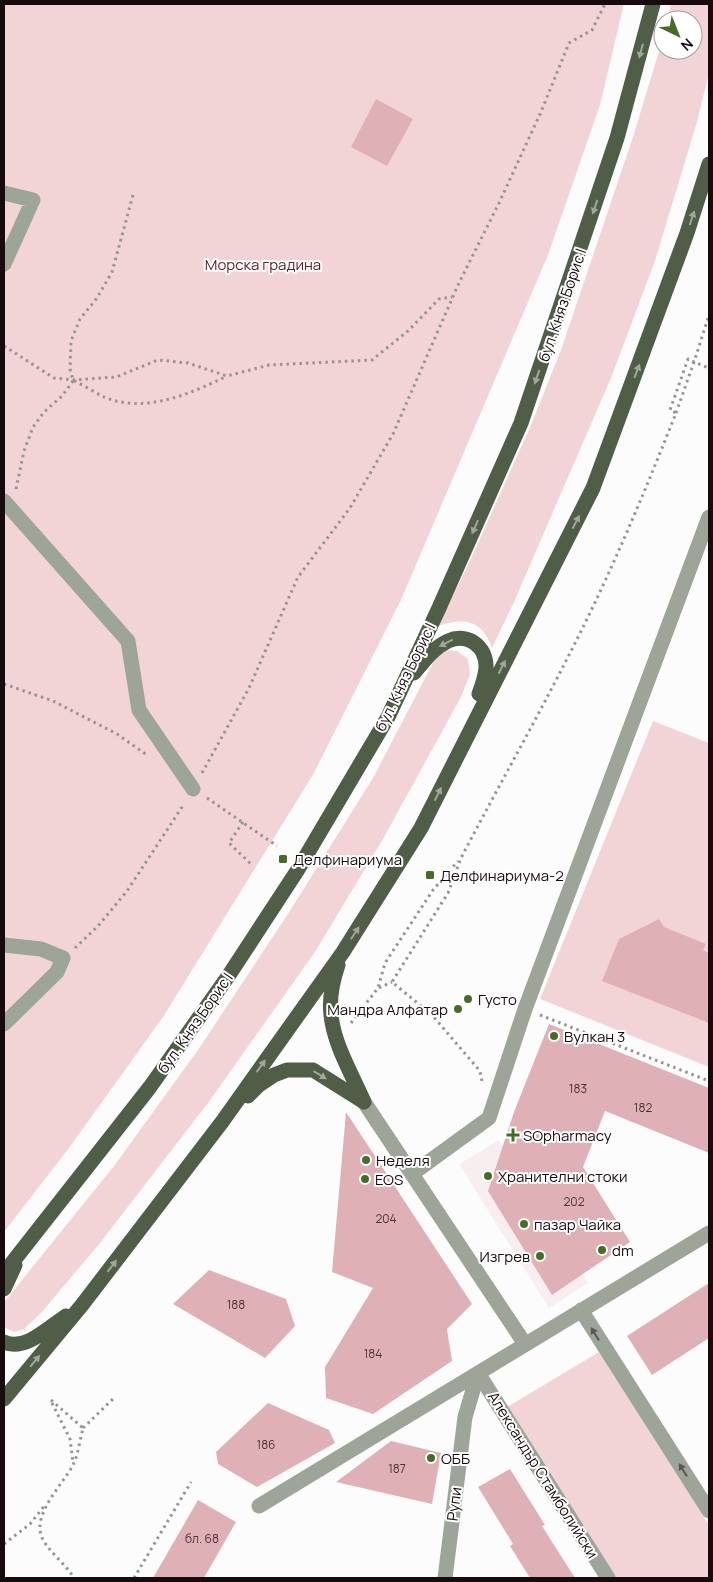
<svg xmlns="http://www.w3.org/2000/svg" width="713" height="1582" viewBox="0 0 713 1582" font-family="Manrope,sans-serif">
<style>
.built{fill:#f9eeef}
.green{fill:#f2d4d7}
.building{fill:#dfb1b6}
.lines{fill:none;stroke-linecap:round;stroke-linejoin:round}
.path{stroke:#999394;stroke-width:3;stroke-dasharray:2.5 4;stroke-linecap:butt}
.minor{stroke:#9ca597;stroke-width:15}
.major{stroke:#505e47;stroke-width:15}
.oneway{fill:#9fa69a}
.oneway2{fill:#5a5852}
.poi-dot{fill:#466d28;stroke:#fff;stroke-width:2}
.labels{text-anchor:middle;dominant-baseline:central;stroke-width:4;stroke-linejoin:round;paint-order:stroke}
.number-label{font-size:12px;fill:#4a3437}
.park-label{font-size:15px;fill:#59212c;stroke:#fff}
.street-label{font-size:15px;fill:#180b0d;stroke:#fff}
.poi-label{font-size:15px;fill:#180b0d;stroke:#fff;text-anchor:start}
</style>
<rect width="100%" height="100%" fill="#fcfcfc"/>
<path class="built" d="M 499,1140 L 588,1283 L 549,1308 L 459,1164 Z"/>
<path class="green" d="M 4,4 L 624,4 L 600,105 L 548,255 L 401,600 L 314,773 L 163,1017 L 69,1148 L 4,1232 Z
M 671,4 L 709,4 L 709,73 L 697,122 L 655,261 L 611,378 L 514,602 L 492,648 C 482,620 465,617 438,626 L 469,563 L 531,425 L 561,350 L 633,137 L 663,38 L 663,50 L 693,50 L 693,20 L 668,20 Z
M 446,650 L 457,651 L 468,659 L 470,674 L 461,697 L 383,839 L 315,952 L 208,1103 L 100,1243 L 41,1313 L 24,1329 L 14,1332 L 4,1327 L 5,1301 L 114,1166 L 198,1050 L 286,917 L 373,778 L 435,659 Z
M 653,721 L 709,743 L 709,1067 L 540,999 Z
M 599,1352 L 709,1525 L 709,1578 L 615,1578 L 507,1407 Z"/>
<path class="building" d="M 376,99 L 413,119 L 387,166 L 351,147 Z
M 659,919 L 664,927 L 706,944 L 703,950 L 709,953 L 709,1023 L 602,981 L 619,939 Z
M 549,1024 L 709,1088 L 709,1153 L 605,1111 L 583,1167 L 630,1242 L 552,1295 L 488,1191 L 514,1112 Z
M 346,1112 L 472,1304 L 447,1329 L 452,1361 L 373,1414 L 326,1398 L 325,1367 L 373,1288 L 332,1272 Z
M 209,1270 L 286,1299 L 295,1326 L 265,1358 L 173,1304 Z
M 709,1283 L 709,1338 L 652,1375 L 627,1336 Z
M 268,1403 L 329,1430 L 335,1443 L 257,1487 L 218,1464 L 216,1452 Z
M 391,1441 L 441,1453 L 432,1504 L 336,1482 Z
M 510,1469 L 545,1525 L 542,1526 L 575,1578 L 530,1578 L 510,1546 L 513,1544 L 478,1487 Z
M 198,1500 L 236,1522 L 204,1578 L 153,1578 Z"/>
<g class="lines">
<path class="path" d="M 133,195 L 112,272 L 97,298 L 80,319 L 71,341 L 70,369 L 73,380 C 83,385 94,392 104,397 C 145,414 190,394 227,376
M 4,346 L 54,378 L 73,380 L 116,377 L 158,360 L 188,363 L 227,376 L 269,365 L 372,360 L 408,331 L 439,299 L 452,297
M 676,413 L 694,362 L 709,368
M 16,489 L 24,451 L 33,427 L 44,412 L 62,396 L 73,381
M 4,684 L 53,701 L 117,734 L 147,755
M 202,773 L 249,688 L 298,577 L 350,508 L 393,434 L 458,285 L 499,203 L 541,112 L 569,43 L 592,30 L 605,4
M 207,798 L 277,846
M 243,822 L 229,843 L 252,865
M 75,948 L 98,926 L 127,891 L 184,804
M 379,988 L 392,982
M 540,1015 L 709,1081
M 351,1023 L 378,988 L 385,963 L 433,890 L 458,861
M 482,1081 L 480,1071 L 432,1015 L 392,982 L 448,893 L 461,858 C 497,789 535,722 570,653 C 610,575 644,494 676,413 L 670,410 L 688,359 L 694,362 L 709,315
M 51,1400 L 83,1428 C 80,1440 78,1455 73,1465 C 63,1484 34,1512 41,1535 C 46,1550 66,1564 74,1578
M 52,1403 L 70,1439 L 73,1462
M 83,1428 L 113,1399
M 4,1544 L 30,1524 L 45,1505
M 134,1578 L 191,1482"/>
<path class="minor" d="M 4,193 L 33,200 L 4,264
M 4,501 L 128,641 L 139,710 L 193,789
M 4,945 L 41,949 L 63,958 L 57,972 L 4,1024
M 364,1102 L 525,1344
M 412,1174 L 489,1118 L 525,1009 L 709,517
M 581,1310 L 709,1511
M 478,1373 L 608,1578
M 259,1506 L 709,1233
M 445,1578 L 465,1417 L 478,1373"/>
<path class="major" d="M 414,673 C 424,661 433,648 448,641 C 468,632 487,647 486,668 C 485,678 482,686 479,694
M 338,965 C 333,980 329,999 331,1015 C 334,1045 352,1074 364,1102
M 248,1096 L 259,1085 L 274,1075 L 287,1070 L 313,1070 L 364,1102
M 4,1273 L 150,1087 L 229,975 L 297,871 L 388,717 L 439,608 L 521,423 L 617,138 L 653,4
M 4,1289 L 15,1265
M 4,1342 C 25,1352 49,1327 66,1316
M 4,1399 L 82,1305 L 222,1122 L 343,952 L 421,828 L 593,488 L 687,233 L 709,164"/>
</g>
<defs><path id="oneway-solid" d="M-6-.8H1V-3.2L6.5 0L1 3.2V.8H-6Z" transform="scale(1.25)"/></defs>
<g class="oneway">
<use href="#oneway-solid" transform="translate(641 51) rotate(105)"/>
<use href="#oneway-solid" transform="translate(595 207) rotate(108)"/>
<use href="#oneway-solid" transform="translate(692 218) rotate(-72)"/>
<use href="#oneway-solid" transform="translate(637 371) rotate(-69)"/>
<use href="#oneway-solid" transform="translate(537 377) rotate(109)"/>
<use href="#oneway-solid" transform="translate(576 522) rotate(-63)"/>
<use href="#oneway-solid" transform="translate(475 527) rotate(114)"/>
<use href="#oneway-solid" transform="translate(446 643) rotate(153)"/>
<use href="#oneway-solid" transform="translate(502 667) rotate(-63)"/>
<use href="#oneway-solid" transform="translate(438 794) rotate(-64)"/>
<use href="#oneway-solid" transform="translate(355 933) rotate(-57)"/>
<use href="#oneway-solid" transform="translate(261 1066) rotate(-55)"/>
<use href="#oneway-solid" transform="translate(320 1075) rotate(31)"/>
<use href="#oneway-solid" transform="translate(112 1266) rotate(-52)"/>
<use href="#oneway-solid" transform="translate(35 1361) rotate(-50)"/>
</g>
<g class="oneway2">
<use href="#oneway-solid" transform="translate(595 1334) rotate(-122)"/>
<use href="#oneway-solid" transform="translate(683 1470) rotate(-122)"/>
</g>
<g class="poi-dot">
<rect x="278" y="854" width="10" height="10" rx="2.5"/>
<rect x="425" y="870" width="10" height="10" rx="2.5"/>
<circle cx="468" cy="999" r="5"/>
<circle cx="458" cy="1009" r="5"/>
<circle cx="554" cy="1036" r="5"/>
<path d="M510.5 1127.5h5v5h5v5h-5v5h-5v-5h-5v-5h5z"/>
<circle cx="366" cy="1160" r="5"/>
<circle cx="488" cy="1176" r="5"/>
<circle cx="365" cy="1179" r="5"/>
<circle cx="524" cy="1224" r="5"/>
<circle cx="602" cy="1250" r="5"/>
<circle cx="540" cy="1256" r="5"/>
<circle cx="431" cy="1458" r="5"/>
</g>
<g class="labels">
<g class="number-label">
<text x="578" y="1088">183</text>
<text x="643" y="1107">182</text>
<text x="574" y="1201">202</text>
<text x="386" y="1218">204</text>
<text x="236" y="1304">188</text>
<text x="373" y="1353">184</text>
<text x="266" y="1444">186</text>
<text x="397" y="1468">187</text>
<text x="202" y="1538">бл. 68</text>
</g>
<g class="park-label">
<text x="263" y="264">Морска градина</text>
</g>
<g class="street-label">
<text transform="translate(562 305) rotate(-71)">бул. Княз Борис I</text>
<text transform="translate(405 677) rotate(-64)">бул. Княз Борис I</text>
<text transform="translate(195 1023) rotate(-55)">бул. Княз Борис I</text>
<text transform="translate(543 1475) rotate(58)">Александър Стамболийски</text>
<text transform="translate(454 1504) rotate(-83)">Рупи</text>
</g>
<g class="poi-label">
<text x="293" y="859">Делфинариума</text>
<text x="440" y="875">Делфинариума-2</text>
<text x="478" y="999">Густо</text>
<text x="448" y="1009" text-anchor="end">Мандра Алфатар</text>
<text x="564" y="1036">Вулкан 3</text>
<text x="523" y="1135">SOpharmacy</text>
<text x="376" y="1160">Неделя</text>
<text x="498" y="1176">Хранителни стоки</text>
<text x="375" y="1179">EOS</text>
<text x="534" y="1224">пазар Чайка</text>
<text x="612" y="1250">dm</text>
<text x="530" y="1256" text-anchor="end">Изгрев</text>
<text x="441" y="1458">ОББ</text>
</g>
</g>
<rect width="713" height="1582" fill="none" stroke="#180b0d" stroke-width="10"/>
<g transform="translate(678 35) rotate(137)"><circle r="24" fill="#ffffff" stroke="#a39d9e"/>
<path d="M0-4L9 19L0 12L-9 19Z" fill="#466d28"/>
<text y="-8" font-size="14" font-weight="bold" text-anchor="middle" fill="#180b0d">N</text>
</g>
</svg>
